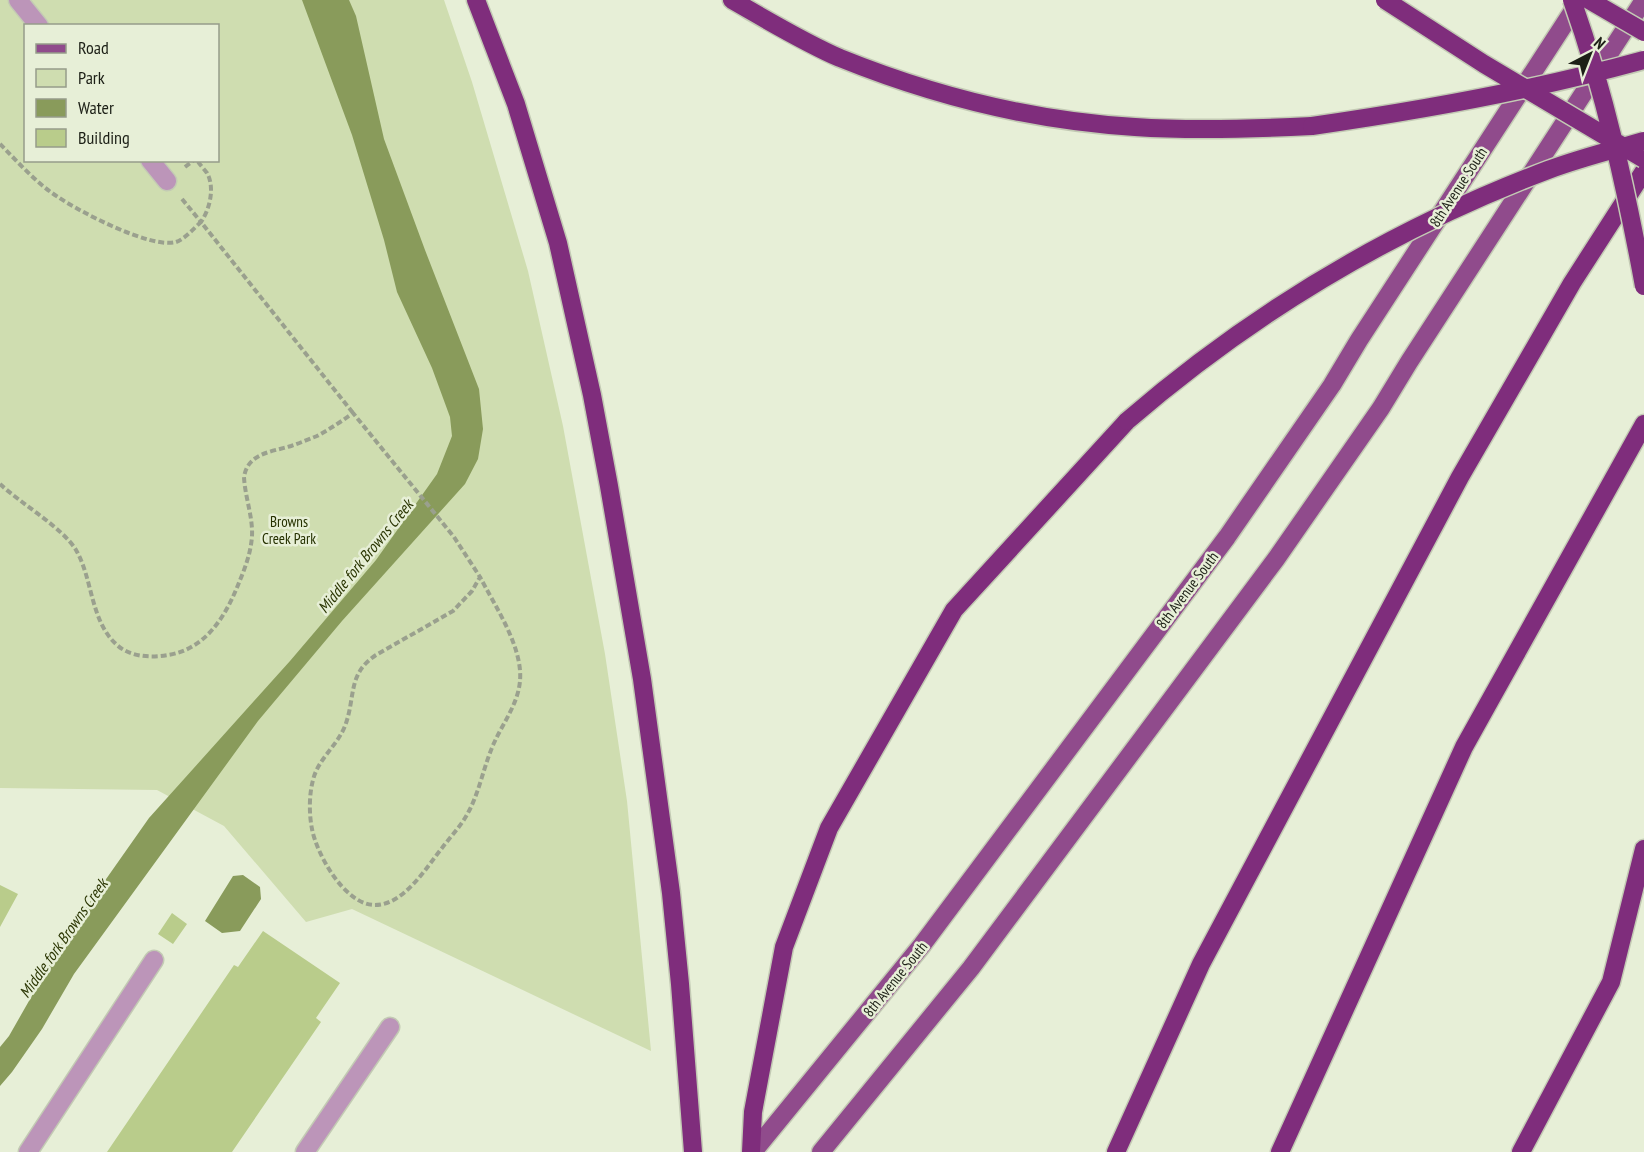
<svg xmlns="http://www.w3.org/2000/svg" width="1644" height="1152" viewBox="0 0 1644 1152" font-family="'PT Sans Narrow',sans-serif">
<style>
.green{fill:#cfddb0;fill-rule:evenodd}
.water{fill:#899b5b}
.building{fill:#b9cc8b}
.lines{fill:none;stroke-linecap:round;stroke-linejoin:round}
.street-casing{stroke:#c3cab4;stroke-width:21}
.primary-casing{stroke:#c3cab4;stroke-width:21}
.highway-casing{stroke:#c3cab4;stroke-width:21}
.path{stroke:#9aa08e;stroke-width:4;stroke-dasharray:6 3;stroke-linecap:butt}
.street{stroke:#bc95b9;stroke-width:18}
.primary{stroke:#904b8c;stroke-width:18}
.highway{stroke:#7f2d7c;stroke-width:18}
.highway-bridge-casing{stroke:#c3cab4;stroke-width:21;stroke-linecap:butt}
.highway-bridge{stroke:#7f2d7c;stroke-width:18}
.labels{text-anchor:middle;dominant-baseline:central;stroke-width:5;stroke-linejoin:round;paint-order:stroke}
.street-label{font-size:15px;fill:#1d2017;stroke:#e7efd7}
.park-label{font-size:15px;fill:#263100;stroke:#e7efd7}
.water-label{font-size:16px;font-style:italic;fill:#2c3704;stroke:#e7efd7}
</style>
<rect width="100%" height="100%" fill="#e7efd7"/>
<path class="green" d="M 0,0 L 444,0 L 472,82 L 528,271 L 563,426 L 605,654 L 627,801 L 651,1051 L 352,909 L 306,922 L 224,826 L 157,790 L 0,788 ZM 26,26 L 218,26 L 218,160 L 26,160 Z"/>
<path class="water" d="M 302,0 L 349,0 L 356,16 L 384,139 L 425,250 L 479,389 L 483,429 L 478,459 L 465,484 L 342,621 L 258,721 L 74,974 L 42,1029 L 12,1072 L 0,1086 L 0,1047 L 9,1036 L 66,936 L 149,818 L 290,661 L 376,560 L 437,474 L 452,436 L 450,417 L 432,368 L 397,292 L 384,240 L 352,135 Z
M 243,875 L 260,887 L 261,899 L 240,931 L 222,933 L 205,921 L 233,876 Z"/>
<path class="building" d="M 0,885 L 18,894 L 0,927 Z
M 172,913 L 187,924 L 173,944 L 158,934 Z
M 263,931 L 340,983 L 316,1018 L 321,1022 L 232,1152 L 107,1152 L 234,965 L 238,967 Z"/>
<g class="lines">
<g class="street-casing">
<path id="street" d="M 18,0 L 39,26
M 150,160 L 167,181
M 28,1152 L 154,960
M 305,1152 L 390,1027"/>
</g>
<g class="primary-casing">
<path id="primary" d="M 753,1152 L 922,945 L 1227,537 L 1332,385 L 1359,340 L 1580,0
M 821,1152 L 971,968 L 1276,559 L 1381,408 L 1409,362 L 1644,0"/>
</g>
<g class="highway-casing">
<path id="highway" d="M 476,0 L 516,104 L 558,243 L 592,395 L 609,486 L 642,679 L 671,893 L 680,984 L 693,1152
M 732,0 C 767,20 803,42 840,58 C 934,96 1034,121 1135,127 C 1194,131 1253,129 1312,126
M 751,1152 L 753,1112 L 784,947 L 829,828 L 954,610 L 1127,421
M 1116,1152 L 1201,964 L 1460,477 L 1572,283 L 1644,171
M 1280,1152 L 1464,747 L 1644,424
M 1521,1152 L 1611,982 L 1644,849"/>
</g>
<path class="path" d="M 0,144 C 18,162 36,183 58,197 C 80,212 151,249 176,242 C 185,239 194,228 201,222 L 353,413
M 185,167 L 194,160
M 182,199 L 201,222 C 210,209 215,187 207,173 C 204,169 200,165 197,160
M 0,484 C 20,503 63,528 76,550 C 93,579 90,621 117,645 C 130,657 151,658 168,655 C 207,649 227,614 240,580 C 246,566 251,551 252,536 C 253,517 245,497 244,477 C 248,453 271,452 291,446 C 300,443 309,439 317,436 C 330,429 342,421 353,413 L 454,537 L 480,577 L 472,591 L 453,611 L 376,655 C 347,674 356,697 345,726 C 337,746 318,759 313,780 C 309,795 309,814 312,829 C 317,855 345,905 375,905 C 404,905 426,868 442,848 C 451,836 462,825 469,811 C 480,790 484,765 494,743 C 503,723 518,704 520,681 C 523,647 495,606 480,577"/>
<use href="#street" class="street"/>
<use href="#primary" class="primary"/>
<use href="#highway" class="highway"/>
<g class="highway-bridge-casing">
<path id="highway-bridge" d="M 1385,0 L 1484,64 L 1644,159
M 1572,0 C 1605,93 1626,189 1644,286
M 1589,0 L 1644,32
M 1312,126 C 1424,110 1535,90 1644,60
M 1127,421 C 1253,312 1392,229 1548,170 C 1580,158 1612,150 1644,141"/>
</g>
<use href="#highway-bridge" class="highway-bridge"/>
</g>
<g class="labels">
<g class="street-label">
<text transform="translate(1458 187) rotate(-57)">8th Avenue South</text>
<text transform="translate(1187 590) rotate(-53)">8th Avenue South</text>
<text transform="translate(895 979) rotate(-51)">8th Avenue South</text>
</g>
<g class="park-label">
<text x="289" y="521">Browns<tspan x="289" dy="17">Creek Park</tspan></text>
</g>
<g class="water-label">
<text transform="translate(365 556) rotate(-51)">Middle fork Browns Creek</text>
<text transform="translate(63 938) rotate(-55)">Middle fork Browns Creek</text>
</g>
</g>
<rect x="24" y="24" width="195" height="138" fill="#e7efd7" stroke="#969c8a" stroke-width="1.5"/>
<rect x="36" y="44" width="30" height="9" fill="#904b8c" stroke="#969c8a" stroke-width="1.5"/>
<text x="78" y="54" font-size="18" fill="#1d2017">Road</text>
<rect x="36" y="69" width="30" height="18" fill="#cfddb0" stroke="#969c8a" stroke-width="1.5"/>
<text x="78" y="84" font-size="18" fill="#1d2017">Park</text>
<rect x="36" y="99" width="30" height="18" fill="#899b5b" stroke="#969c8a" stroke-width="1.5"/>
<text x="78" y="114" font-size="18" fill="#1d2017">Water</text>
<rect x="36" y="129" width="30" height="18" fill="#b9cc8b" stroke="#969c8a" stroke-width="1.5"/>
<text x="78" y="144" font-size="18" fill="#1d2017">Building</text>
<g transform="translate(1590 54) rotate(42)" stroke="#e7efd7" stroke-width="4.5" paint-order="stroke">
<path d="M0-4.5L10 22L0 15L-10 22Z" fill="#1d2017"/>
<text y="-9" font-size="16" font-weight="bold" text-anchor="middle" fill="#1d2017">N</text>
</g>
</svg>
